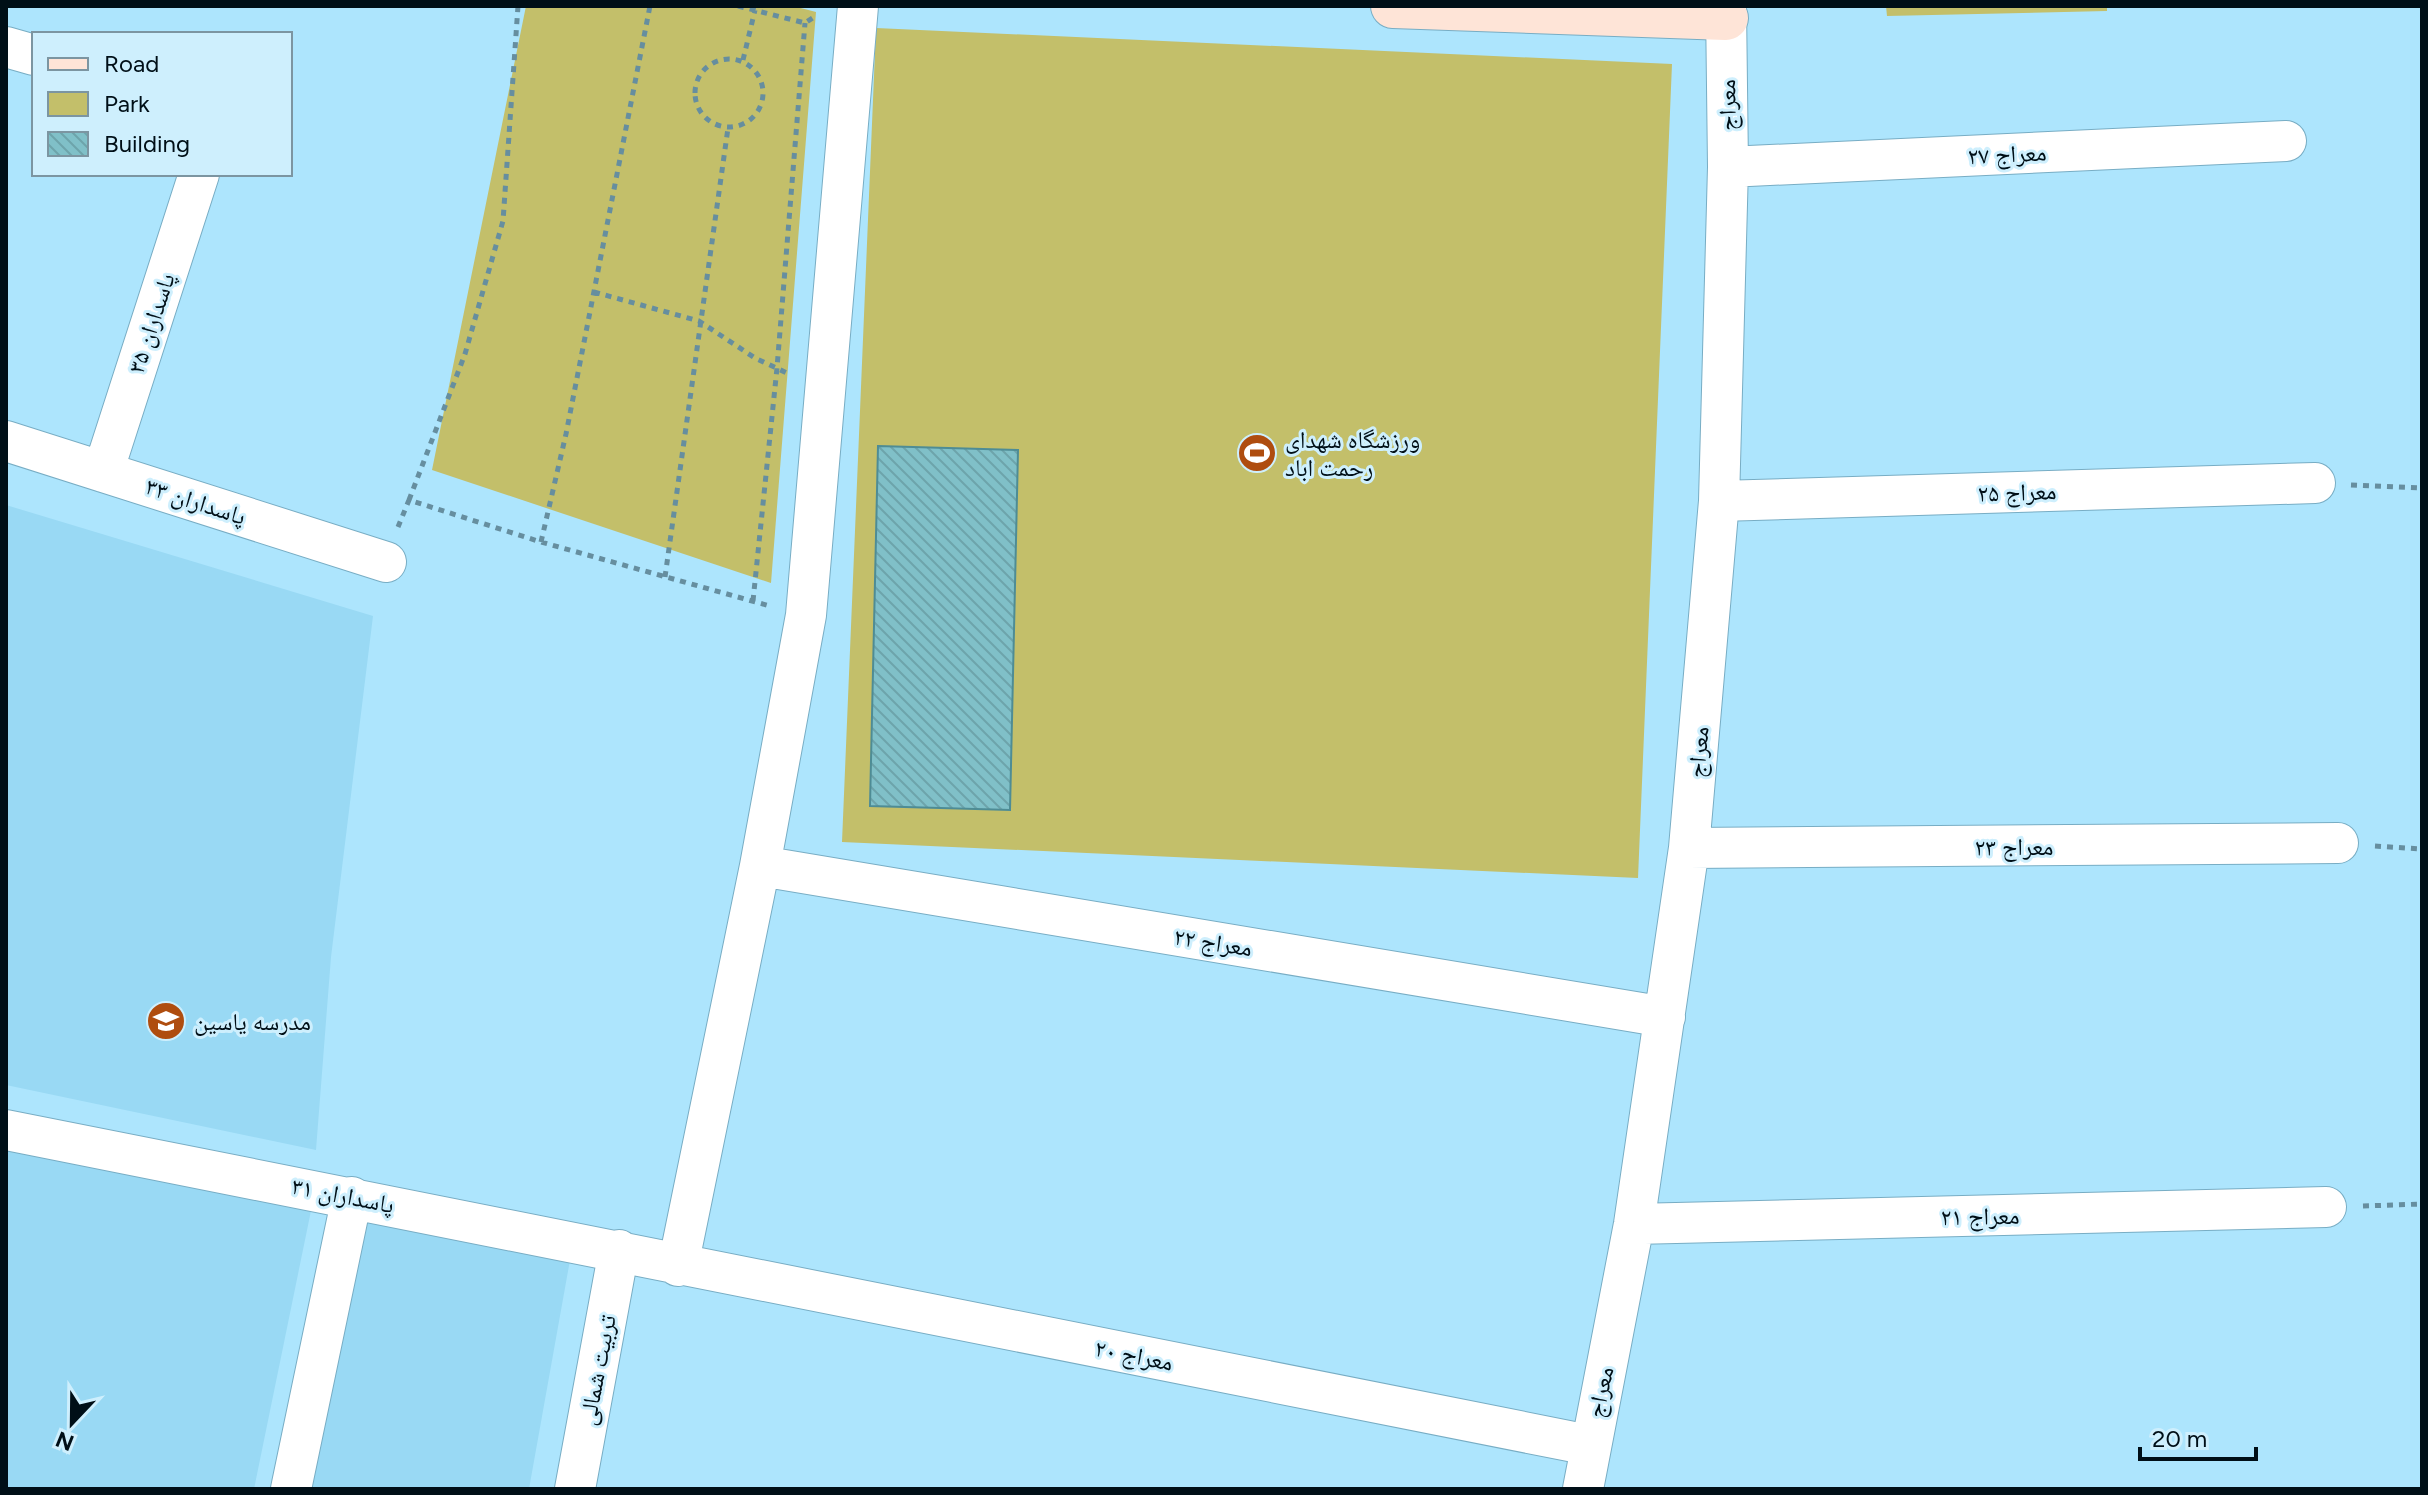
<svg xmlns="http://www.w3.org/2000/svg" width="2428" height="1495" viewBox="0 0 2428 1495" font-family="Figtree,'Noto Naskh Arabic',sans-serif">
<style>
.built{fill:#99d9f4}
.park{fill:#c3bf6a}
.building{fill:url(#building-back-hatch);stroke:#4e8c95;stroke-width:2}
.lines{fill:none;stroke-linecap:round;stroke-linejoin:round}
.street-casing{stroke:#78adc4;stroke-width:42}
.secondary-casing{stroke:#78adc4;stroke-width:46}
.path{stroke:#668e9f;stroke-width:5;stroke-dasharray:6 6;stroke-linecap:butt}
.street{stroke:#fff;stroke-width:40}
.secondary{stroke:#fee4d7;stroke-width:44}
.labels{text-anchor:middle;dominant-baseline:central;stroke-width:6;stroke-linejoin:round;paint-order:stroke}
.street-label{font-size:24px;fill:#000f17;stroke:#ceeffd}
.poi-label{font-size:24px;fill:#000f17;stroke:#ceeffd;text-anchor:start}
</style>
<defs>
<pattern id="building-back-hatch" width="6" height="6" patternUnits="userSpaceOnUse" patternTransform="scale(2)"><rect width="6" height="6" fill="#80c0c8"/><path d="M-1 5l2 2M0 0l6 6M5-1l2 2" fill="none" stroke="#6da4ab"/></pattern>
</defs>
<rect width="100%" height="100%" fill="#ade5fd"/>
<path class="built" d="M 6,505 L 373,616 L 331,957 L 316,1150 L 6,1085 Z
M 6,1142 L 314,1196 L 254,1489 L 6,1489 Z
M 363,1222 L 570,1260 L 529,1489 L 312,1489 Z"/>
<path class="park" d="M 526,6 L 793,6 L 816,12 L 771,583 L 432,470 Z
M 1886,6 L 2107,6 L 2107,11 L 1887,16 Z
M 876,28 L 1672,64 L 1638,878 L 842,842 Z"/>
<path class="building" d="M 878,446 L 1018,450 L 1010,810 L 870,806 Z"/>
<g class="lines">
<g class="street-casing">
<path id="street" d="M 6,47 L 34,55
M 1728,167 L 2286,141
M 6,441 L 386,562
M 103,472 L 199,174
M 1719,501 L 2315,483
M 1689,848 L 2338,843
M 760,866 L 1665,1017
M 6,1130 L 1589,1445
M 1634,1224 L 2326,1207
M 678,1266 L 760,866 L 806,615 L 858,6
M 291,1489 L 352,1197
M 575,1489 L 619,1250
M 1583,1489 L 1634,1224 L 1689,848 L 1719,501 L 1728,167 L 1726,6"/>
</g>
<g class="secondary-casing">
<path id="secondary" d="M 1393,6 L 1726,18"/>
</g>
<path class="path" d="M 738,6 L 805,23 L 817,15
M695 93a34 34 0 1 1 68 0a34 34 0 1 1-68 0Z
M 743,60 L 755,10
M 594,292 L 699,321 L 755,358 L 787,373
M 2351,485 L 2422,488
M 409,500 L 465,354 L 503,221 L 518,6
M 398,527 L 409,500 L 541,542 L 770,606
M 541,542 L 566,434 L 650,6
M 665,577 L 728,128
M 753,601 L 777,368 L 805,23
M 2375,846 L 2422,849
M 2363,1206 L 2422,1204"/>
<use href="#street" class="street"/>
<use href="#secondary" class="secondary"/>
</g>
<defs>
<g id="stadium-disc" transform="scale(2)"><circle r="9.5" fill="#af4d0f" stroke="#ceeffd"/><path d="M0-5a6.5 5 0 1 0 0 10a6.5 5 0 1 0 0-10ZM-3.5-1.8h7v3.6h-7Z" fill="#fff"/></g>
<g id="school-disc" transform="scale(2)"><circle r="9.5" fill="#af4d0f" stroke="#ceeffd"/><path d="M0-5L7-2L0 1L-7-2ZM-4 1L0 2.5L4 1V4Q0 6-4 4Z" fill="#fff"/></g>
</defs>
<g fill-rule="evenodd">
<use href="#stadium-disc" x="1257" y="453"/>
<use href="#school-disc" x="166" y="1021"/>
</g>
<g class="labels">
<g class="street-label">
<text transform="translate(1727 105) rotate(-91)">معراج</text>
<text transform="translate(2007 154) rotate(-3)">معراج ۲۷</text>
<text transform="translate(151 323) rotate(-72)">پاسداران ۳۵</text>
<text transform="translate(2017 492) rotate(-2)">معراج ۲۵</text>
<text transform="translate(196 501) rotate(18)">پاسداران ۳۳</text>
<text transform="translate(1698 752) rotate(-85)">معراج</text>
<text x="2014" y="846">معراج ۲۳</text>
<text transform="translate(1213 942) rotate(9)">معراج ۲۲</text>
<text transform="translate(343 1195) rotate(11)">پاسداران ۳۱</text>
<text transform="translate(1980 1216) rotate(-1)">معراج ۲۱</text>
<text transform="translate(1134 1355) rotate(11)">معراج ۲۰</text>
<text transform="translate(597 1370) rotate(-79)">تربیت شمالی</text>
<text transform="translate(1600 1392) rotate(-78)">معراج</text>
</g>
<g class="poi-label">
<text x="1285" y="439">ورزشگاه شهدای<tspan x="1285" dy="28">رحمت اباد</tspan></text>
<text x="194" y="1021">مدرسه یاسین</text>
</g>
</g>
<rect width="2428" height="1495" fill="none" stroke="#000f17" stroke-width="16"/>
<rect x="32" y="32" width="260" height="144" fill="#ceeffd" stroke="#7c95a1" stroke-width="2"/>
<rect x="48" y="58" width="40" height="12" fill="#fee4d7" stroke="#7c95a1" stroke-width="2"/>
<text x="104" y="72" font-size="24" fill="#000f17">Road</text>
<rect x="48" y="92" width="40" height="24" fill="#c3bf6a" stroke="#7c95a1" stroke-width="2"/>
<text x="104" y="112" font-size="24" fill="#000f17">Park</text>
<rect x="48" y="132" width="40" height="24" fill="url(#building-back-hatch)" stroke="#7c95a1" stroke-width="2"/>
<text x="104" y="152" font-size="24" fill="#000f17">Building</text>
<g transform="translate(72 1423) rotate(202)" stroke="#ceeffd" stroke-width="6" paint-order="stroke">
<path d="M0-6L14 30L0 20L-14 30Z" fill="#000f17"/>
<text y="-12" font-size="22" font-weight="bold" text-anchor="middle" fill="#000f17">N</text>
</g>
<path d="M2140 1447v12h116v-12" fill="none" stroke="#000f17" stroke-width="4"/>
<text x="2152" y="1447" font-size="24" fill="#000f17" stroke="#ceeffd" stroke-width="6" paint-order="stroke">20 m</text>
</svg>
